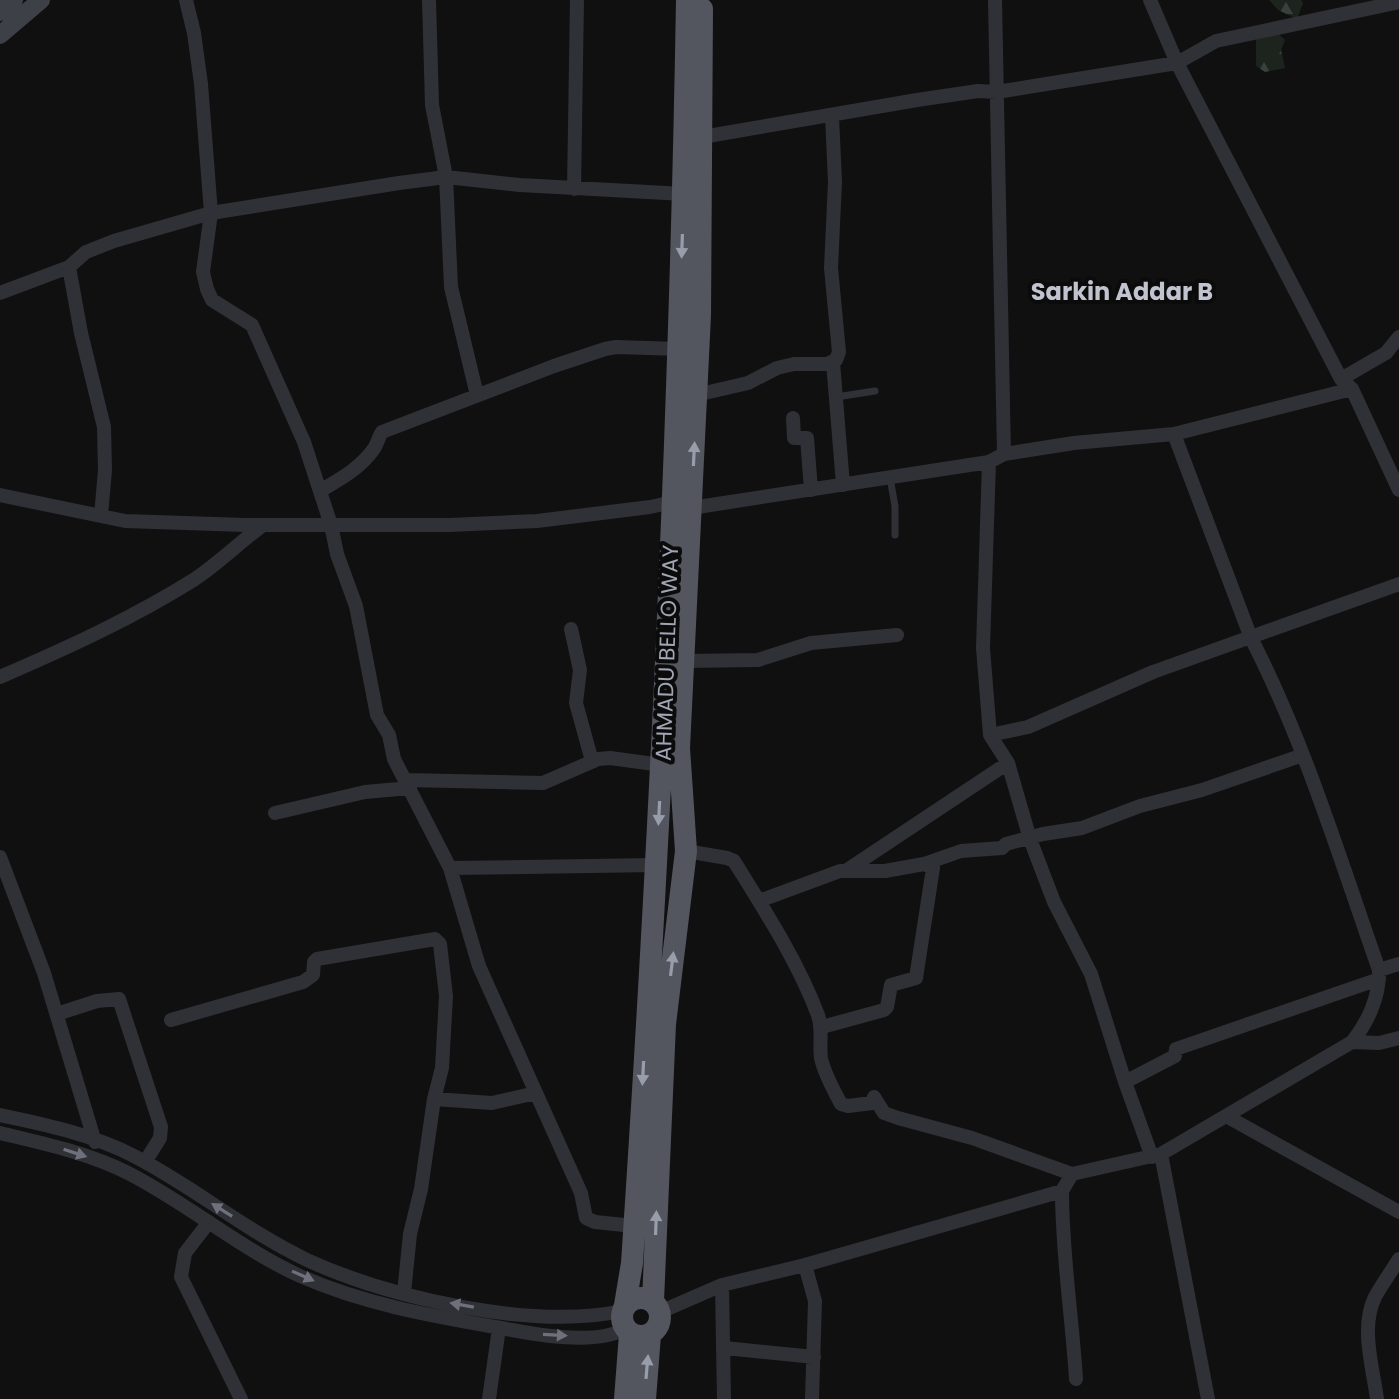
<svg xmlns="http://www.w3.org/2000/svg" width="1399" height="1399" viewBox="0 0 1399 1399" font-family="Poppins,sans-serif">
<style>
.forest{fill:url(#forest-firs)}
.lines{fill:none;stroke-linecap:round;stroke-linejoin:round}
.service{stroke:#303136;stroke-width:7}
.minor{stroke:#303136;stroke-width:14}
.secondary{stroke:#3e4047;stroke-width:18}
.trunk{stroke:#54565f;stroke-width:22}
.oneway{fill:#989dab}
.oneway2{fill:#6e717b}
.labels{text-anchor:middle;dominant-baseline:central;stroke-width:8;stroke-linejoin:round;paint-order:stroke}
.street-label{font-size:22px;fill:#a0a5b3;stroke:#0b0b0c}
.neighbourhood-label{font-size:24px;font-weight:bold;fill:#c1c4cf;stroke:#0b0b0c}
</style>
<defs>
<pattern id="forest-firs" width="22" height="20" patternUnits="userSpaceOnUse" patternTransform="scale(2)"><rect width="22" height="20" fill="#1c241d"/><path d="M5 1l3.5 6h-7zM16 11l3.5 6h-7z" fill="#3a413b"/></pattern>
</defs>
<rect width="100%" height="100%" fill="#101011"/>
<path class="forest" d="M 1269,0 L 1301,0 L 1303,3 L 1297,19 L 1278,10 Z
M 1278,34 L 1285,40 L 1281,50 L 1285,68 L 1265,72 L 1256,66 L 1256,36 Z"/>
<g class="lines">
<path class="service" d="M 836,397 L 875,391
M 890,478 L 895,506 L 895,535"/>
<path class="minor" d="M 186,0 L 194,33 L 201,84 L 211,213 L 203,272 L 207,289 L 212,300 L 252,325 L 304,442 L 331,525 L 337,554 L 356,606 L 377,715 L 389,735 L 394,759 L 450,868 L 479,966 L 581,1193 L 586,1218 L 595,1222 L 634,1226
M 429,0 L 432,105 L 446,177 L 451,287 L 477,395
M 995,0 L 1004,454
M 1150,0 L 1177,63 L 1341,379 L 1352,389 L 1399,490
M 702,137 L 917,100 L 978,91 L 997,92 L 1177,63 L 1216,41 L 1399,2
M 574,189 L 577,0
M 69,267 L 81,333 L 104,427 L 105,470 L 101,516
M 0,293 L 69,267 L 86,252 L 114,241 L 211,213 L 399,183 L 446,177 L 520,185 L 684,194
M 833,362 L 843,485
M 1341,379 L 1386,353 L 1399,337
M 696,395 L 748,383 L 777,368 L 794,364 L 827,364 L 836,360 L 839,352 L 831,268 L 835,182 L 832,116
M 793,418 L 794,438 L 807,438 L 811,490
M 989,462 L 983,648 L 990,735 L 1008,763 L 1030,839 L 1054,902 L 1091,974 L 1125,1082 L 1152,1157
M 320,491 C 340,479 359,469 373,450 C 377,445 378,438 382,432 L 554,366 L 605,349 L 616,347 L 679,349
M 0,495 L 125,521 L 245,525 L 450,525 L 537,521 L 650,507 L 673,502
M 691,508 L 989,462 L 1004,454 L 1074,443 L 1174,434 L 1352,389
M 571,629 L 580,670 L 576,703 L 592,761
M 685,661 L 758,660 L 811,643 L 897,635
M 0,677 C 67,648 133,618 195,579 C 219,563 240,542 263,525
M 990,735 L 1028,727 L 1153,672 L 1399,584
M 406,780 L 543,783 L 598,759 L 610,758 L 662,765
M 275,813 L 365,792 L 410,788
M 686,851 L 727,858 L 734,861 C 765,911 797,960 818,1015 C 823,1030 819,1043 821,1058 C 824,1073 834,1091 841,1104 L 848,1106 L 872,1103 L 874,1097 L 884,1113 L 898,1118 L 972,1138 L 1072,1174
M 0,857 L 44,973 L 95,1142
M 450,868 L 656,865
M 847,870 L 1008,763
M 759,901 L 840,871 L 885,871 L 924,864 L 961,851 L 1002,848 L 1006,844 L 1043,834 L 1082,828 L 1140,806 L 1202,790 L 1303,755
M 1379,970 L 1399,964
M 57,1014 L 97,1001 L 119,999 L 161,1127 L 160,1138 L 145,1162
M 171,1020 L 303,982 L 313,975 L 314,962 L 317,959 L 435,939 L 440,944 L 446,996 L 442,1068 L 434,1099 L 421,1189 L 410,1234 L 404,1293
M 822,1027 L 884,1010 L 887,1007 L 891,985 L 916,978 L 933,868 L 924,864
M 1352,1042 L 1379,1043 L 1399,1038
M 1125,1082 L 1175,1056 L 1176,1049 L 1379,979
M 434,1099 L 492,1103 L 536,1093
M 0,1115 C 44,1124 94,1135 134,1156 C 194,1187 246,1231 307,1260 C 390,1298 532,1330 622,1311
M 1226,1116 L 1399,1212
M 0,1133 C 42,1143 89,1153 128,1173 C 187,1203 239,1248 300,1276 C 368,1306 439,1317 512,1330 C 543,1336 598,1344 625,1329
M 1161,1154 L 1208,1399
M 1062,1191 C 1062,1254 1072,1316 1076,1379
M 209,1222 L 185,1253 L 181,1277 L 241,1399
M 805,1265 L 815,1301 L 812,1399
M 722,1285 L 724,1399
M 660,1312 L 722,1285 L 805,1265 L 1062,1191 L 1072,1174 L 1161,1154 L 1352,1042 C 1368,1022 1380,996 1379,970 C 1340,859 1305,743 1251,638 L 1174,434
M 725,1348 L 814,1357
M 489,1399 L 499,1328
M 1377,1399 C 1373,1368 1360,1327 1375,1297 C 1382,1284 1391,1272 1399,1259"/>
<path class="secondary" d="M 0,12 L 14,0
M 0,35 L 41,0"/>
<path class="trunk" d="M622 1317a19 19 0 1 1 38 0a19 19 0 1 1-38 0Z
M 653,1301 L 665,1024 L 686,851 L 679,748 L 700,315 L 702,9
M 625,1305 L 632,1263 C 660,843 680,422 687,0
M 625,1399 L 630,1334
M 645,1399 L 650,1335"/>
</g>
<defs><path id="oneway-solid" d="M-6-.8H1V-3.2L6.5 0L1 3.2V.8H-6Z" transform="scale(2)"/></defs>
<g class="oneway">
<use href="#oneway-solid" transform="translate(682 246) rotate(92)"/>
<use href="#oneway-solid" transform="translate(694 454) rotate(-87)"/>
<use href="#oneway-solid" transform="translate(659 813) rotate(93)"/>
<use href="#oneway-solid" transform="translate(672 964) rotate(-83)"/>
<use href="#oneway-solid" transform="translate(643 1073) rotate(93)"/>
<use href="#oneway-solid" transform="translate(656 1223) rotate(-88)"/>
<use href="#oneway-solid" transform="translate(647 1367) rotate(-85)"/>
</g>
<g class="oneway2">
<use href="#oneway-solid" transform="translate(75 1153) rotate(18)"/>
<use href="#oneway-solid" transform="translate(222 1210) rotate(-148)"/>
<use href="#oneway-solid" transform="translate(303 1276) rotate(24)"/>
<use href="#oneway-solid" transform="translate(462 1305) rotate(-170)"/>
<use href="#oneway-solid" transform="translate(555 1335) rotate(3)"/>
</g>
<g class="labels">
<g class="street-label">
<text transform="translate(667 653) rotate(-88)">AHMADU BELLO WAY</text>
</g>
<g class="neighbourhood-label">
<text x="1122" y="291">Sarkin Addar B</text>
</g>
</g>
</svg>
